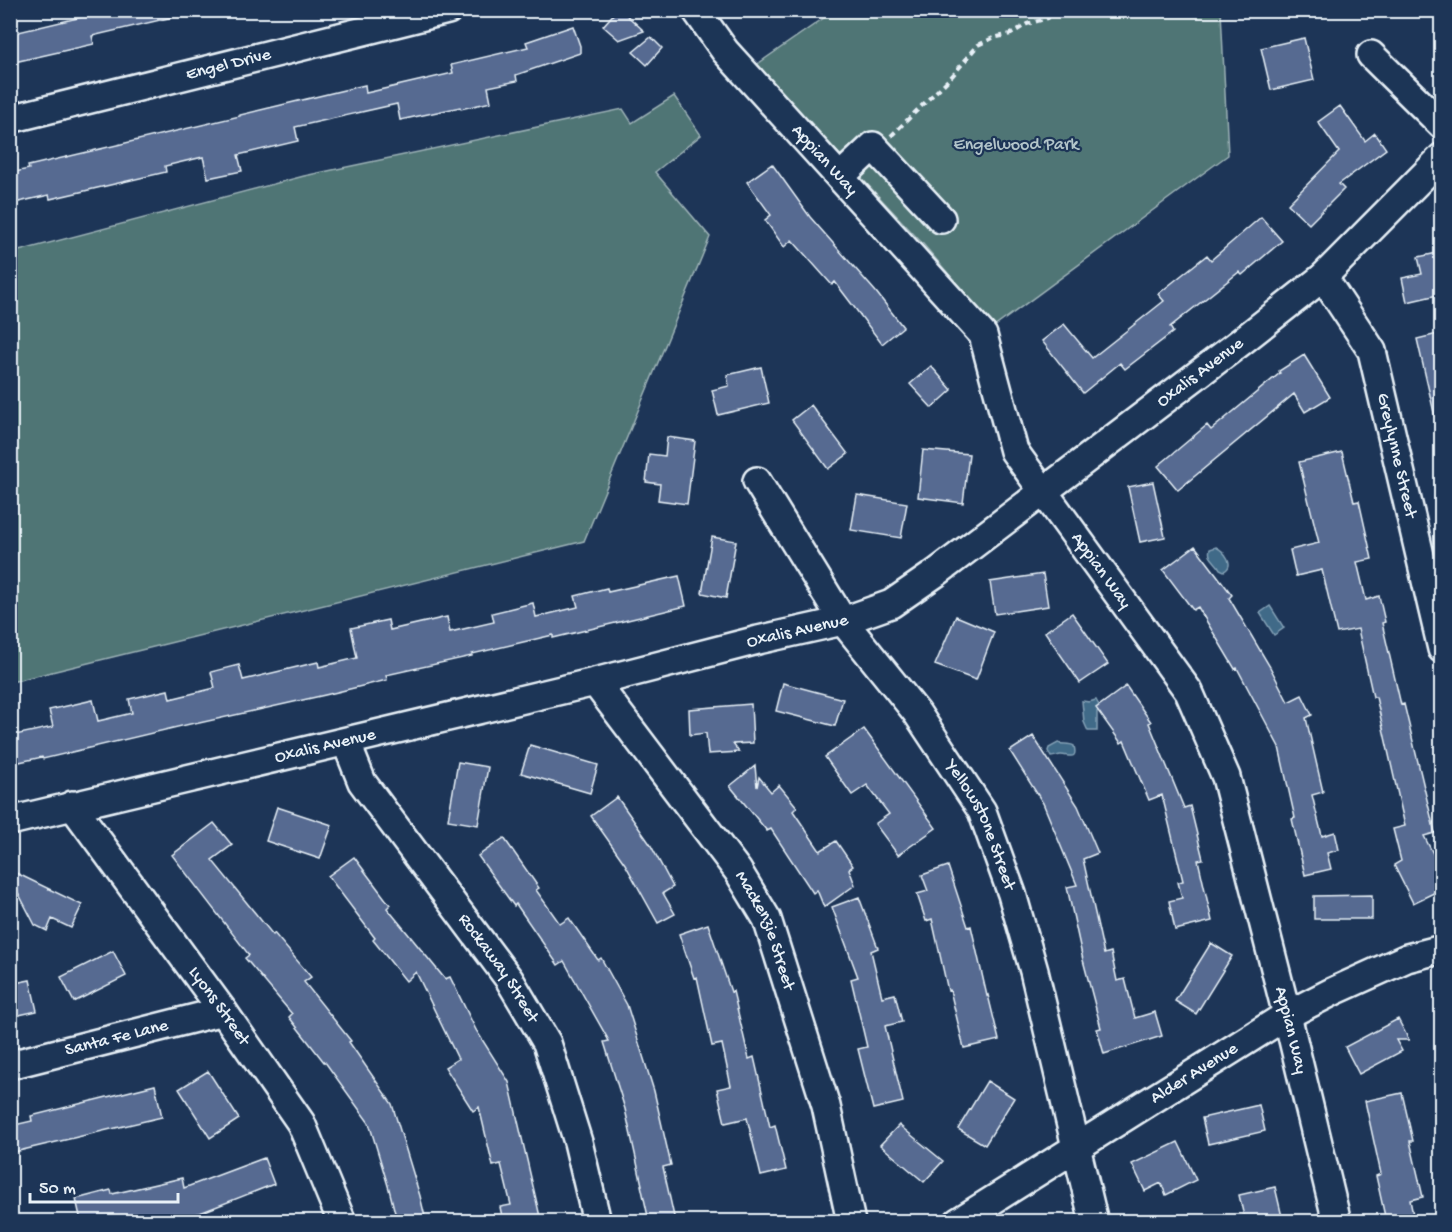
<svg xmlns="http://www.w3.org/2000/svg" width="1452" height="1232" viewBox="0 0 1452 1232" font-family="'Gochi Hand',sans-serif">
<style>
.green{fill:#507475;stroke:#9cb2b6;stroke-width:1.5}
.water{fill:#406a88;stroke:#83a0b5;stroke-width:1.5}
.building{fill:#566a91;stroke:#e8f1f8;stroke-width:1.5}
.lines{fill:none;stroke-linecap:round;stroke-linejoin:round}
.minor-casing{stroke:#e8f1f8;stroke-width:32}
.path{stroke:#e8f1f8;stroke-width:4;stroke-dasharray:6 4.5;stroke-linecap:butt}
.minor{stroke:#1d3557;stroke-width:27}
.labels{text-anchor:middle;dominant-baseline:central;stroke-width:4.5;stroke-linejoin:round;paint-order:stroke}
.street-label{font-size:18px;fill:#e8f1f8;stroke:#1d3557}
.park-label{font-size:18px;fill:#b3c5ca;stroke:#1d3557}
</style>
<rect width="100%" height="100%" fill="#1d3557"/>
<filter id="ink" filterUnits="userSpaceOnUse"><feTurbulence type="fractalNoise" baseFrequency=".0167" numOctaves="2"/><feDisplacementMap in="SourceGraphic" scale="12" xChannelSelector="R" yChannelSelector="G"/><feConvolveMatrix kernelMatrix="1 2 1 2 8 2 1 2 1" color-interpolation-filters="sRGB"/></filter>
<g filter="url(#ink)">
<path class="green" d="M 834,11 L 1221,11 L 1228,155 L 994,327 L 923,244 L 756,65 Z
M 674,96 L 701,135 L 655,172 L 710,237 L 584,541 L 11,682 L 11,253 L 304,176 L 623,109 L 632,123 Z"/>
<path class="water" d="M 1216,547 C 1224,551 1236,565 1224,571 L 1220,569 C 1217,562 1207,558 1210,549 Z
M 1270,606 L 1284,628 L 1274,635 L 1260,613 Z
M 1096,700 L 1100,707 L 1097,712 L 1097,731 L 1088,731 L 1084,722 L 1082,701 L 1089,702 Z
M 1058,743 C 1063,745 1069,743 1074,746 C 1078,761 1069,755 1061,755 C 1058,755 1055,757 1051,757 L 1048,751 L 1049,748 Z"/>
<path class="building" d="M 111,10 L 172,10 L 173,17 L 92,36 L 94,44 L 10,63 L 10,34 Z
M 617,10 L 621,10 L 644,31 L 619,40 L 603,26 Z
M 573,26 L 580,46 L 580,53 L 516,75 L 517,81 L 488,87 L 491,102 L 461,109 L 460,107 L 400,120 L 397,104 L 295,127 L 298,141 L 238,155 L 242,171 L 208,178 L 203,157 L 165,166 L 166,172 L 50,199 L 49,195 L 10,204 L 10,173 L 29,169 L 28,166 L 240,116 L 240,115 L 365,85 L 366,93 L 453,73 L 451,65 L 528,47 L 526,42 Z
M 651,37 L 662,48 L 647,65 L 633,52 Z
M 1304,38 L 1314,80 L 1271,90 L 1261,48 Z
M 1340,106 L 1365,141 L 1375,133 L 1386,149 L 1339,184 L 1344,189 L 1309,224 L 1288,204 L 1339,152 L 1318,122 Z
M 772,164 L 810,217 L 876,292 L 903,327 L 882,344 L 835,282 L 832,285 L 792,240 L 784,247 L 765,220 L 771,215 L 747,182 Z
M 1261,217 L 1282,241 L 1242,275 L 1239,272 L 1170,327 L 1173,332 L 1125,369 L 1120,363 L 1083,393 L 1042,341 L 1064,324 L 1092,358 L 1164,301 L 1158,294 L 1207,255 L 1211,260 Z
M 1442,252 L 1442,294 L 1407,302 L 1402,278 L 1422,274 L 1418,257 Z
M 1442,333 L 1442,416 L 1435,417 L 1417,339 Z
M 1304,355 L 1330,397 L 1305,412 L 1294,394 L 1178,490 L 1158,466 L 1207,425 L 1211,430 L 1280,373 L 1279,371 Z
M 931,366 L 952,390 L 932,408 L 910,384 Z
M 761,367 L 769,403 L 718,415 L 712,390 L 729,386 L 727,375 Z
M 811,405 L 848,454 L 828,469 L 792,420 Z
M 667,437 L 695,441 L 687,504 L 658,500 L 660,484 L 646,482 L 649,454 L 665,456 Z
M 923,450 L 969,454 L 963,503 L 918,497 Z
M 1342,452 L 1354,502 L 1359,501 L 1372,559 L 1357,562 L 1366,600 L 1379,596 L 1385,622 L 1382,623 L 1401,705 L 1404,704 L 1435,833 L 1424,836 L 1442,871 L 1442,889 L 1413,903 L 1394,865 L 1401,861 L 1393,829 L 1405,826 L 1376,697 L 1373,697 L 1358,629 L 1337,633 L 1322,570 L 1296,576 L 1290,550 L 1319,543 L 1299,462 Z
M 1153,482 L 1165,537 L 1140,542 L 1128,487 Z
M 857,495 L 907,503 L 901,538 L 851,530 Z
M 712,537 L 736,541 L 726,598 L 702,593 Z
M 1195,546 L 1232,595 L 1229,598 L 1270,667 L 1288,702 L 1302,695 L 1312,715 L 1306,718 L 1323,792 L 1312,795 L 1322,836 L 1335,832 L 1339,850 L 1327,853 L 1331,869 L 1305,875 L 1292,819 L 1295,818 L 1279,747 L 1237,668 L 1235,669 L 1198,607 L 1193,610 L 1163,570 Z
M 1043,574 L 1048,606 L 995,614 L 990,582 Z
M 679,576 L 686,606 L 553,638 L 553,635 L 472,654 L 472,656 L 386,675 L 387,680 L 325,695 L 195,724 L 194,723 L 43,759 L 42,757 L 10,764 L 10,736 L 53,727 L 49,710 L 93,700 L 98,721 L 132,713 L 129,699 L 168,690 L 170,699 L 215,688 L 211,672 L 239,665 L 243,680 L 318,662 L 319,667 L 357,658 L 351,628 L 388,620 L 390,630 L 447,617 L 450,632 L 494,622 L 492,613 L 533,603 L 536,617 L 578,607 L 575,596 L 607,588 L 608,592 Z
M 1072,613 L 1108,664 L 1080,683 L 1045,632 Z
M 956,616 L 994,632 L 976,680 L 935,665 Z
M 783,683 L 843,699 L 835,726 L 776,711 Z
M 1126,686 L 1151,722 L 1149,723 L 1184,808 L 1190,806 L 1203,859 L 1198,860 L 1212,921 L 1175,930 L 1169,901 L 1182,898 L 1178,882 L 1183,881 L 1162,795 L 1149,800 L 1124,741 L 1121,743 L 1096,708 Z
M 751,704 L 753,743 L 733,744 L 739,752 L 708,754 L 706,733 L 690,735 L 689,709 Z
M 864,729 L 936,828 L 898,855 L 875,824 L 889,814 L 867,785 L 852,795 L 825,757 Z
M 1033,736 L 1078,806 L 1098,853 L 1083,859 L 1104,954 L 1111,952 L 1117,981 L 1125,979 L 1135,1018 L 1155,1012 L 1162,1036 L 1104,1054 L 1097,1029 L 1101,1028 L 1083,960 L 1067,887 L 1077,885 L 1043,803 L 1010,751 Z
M 530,745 L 598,765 L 590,793 L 521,773 Z
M 458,762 L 488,767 L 478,825 L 448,820 Z
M 755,766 L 757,787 L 759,777 L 771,792 L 779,785 L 797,807 L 793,811 L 820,851 L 836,841 L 853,866 L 849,869 L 855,885 L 824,907 L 817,890 L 813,893 L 771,829 L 767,831 L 730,786 Z
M 617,797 L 650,844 L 673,887 L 663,893 L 675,914 L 658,923 L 625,864 L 591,816 Z
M 277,807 L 332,825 L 320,859 L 266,841 Z
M 214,823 L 232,845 L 212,860 L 273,935 L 274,933 L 311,977 L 304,982 L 351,1041 L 349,1042 L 392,1104 L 420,1196 L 426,1221 L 397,1221 L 389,1189 L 369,1123 L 325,1062 L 324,1062 L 289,1017 L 292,1014 L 245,958 L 249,955 L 172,855 Z
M 504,838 L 539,888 L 536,890 L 560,924 L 569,918 L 598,960 L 601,958 L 627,1005 L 654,1091 L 671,1165 L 663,1167 L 675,1221 L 649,1221 L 641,1185 L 642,1185 L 625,1109 L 604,1042 L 609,1041 L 564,961 L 558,965 L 516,904 L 514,906 L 478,856 Z
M 354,857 L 390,905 L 387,908 L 445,979 L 450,977 L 476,1030 L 509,1082 L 541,1221 L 503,1221 L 500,1207 L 511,1205 L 501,1164 L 493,1166 L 479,1107 L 473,1111 L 445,1067 L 458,1059 L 416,972 L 406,981 L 373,940 L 375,938 L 328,876 Z
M 948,866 L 968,927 L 971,926 L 987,996 L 988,995 L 999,1040 L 964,1048 L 950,990 L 948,991 L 932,919 L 926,921 L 917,894 L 928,891 L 922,875 Z
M 10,870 L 82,905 L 71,928 L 52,919 L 47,931 L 35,925 L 10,877 Z
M 1372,895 L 1372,919 L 1314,919 L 1314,896 Z
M 859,897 L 878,948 L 871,951 L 882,997 L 895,994 L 902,1022 L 885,1026 L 903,1102 L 873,1109 L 858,1049 L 867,1047 L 851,979 L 858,977 L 832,907 Z
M 708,924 L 731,992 L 733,991 L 749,1059 L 754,1057 L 770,1127 L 775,1125 L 786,1170 L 761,1176 L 747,1118 L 725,1123 L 717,1089 L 731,1086 L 722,1044 L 712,1046 L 697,977 L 694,978 L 679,934 Z
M 1211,943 L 1232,956 L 1196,1014 L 1175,1001 Z
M 113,951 L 126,976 L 74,1002 L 61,977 Z
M 30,980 L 37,1011 L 10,1017 L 10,984 Z
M 1398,1019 L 1409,1040 L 1396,1040 L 1402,1051 L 1359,1074 L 1345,1047 Z
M 208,1071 L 239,1119 L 210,1138 L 179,1089 Z
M 987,1081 L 1014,1098 L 985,1145 L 958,1129 Z
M 155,1085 L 162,1117 L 10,1153 L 10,1126 L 32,1121 L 31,1116 Z
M 1402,1093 L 1413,1141 L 1410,1141 L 1423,1197 L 1410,1200 L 1413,1215 L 1386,1221 L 1376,1176 L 1381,1174 L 1365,1101 Z
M 1259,1105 L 1265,1131 L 1208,1144 L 1202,1118 Z
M 899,1125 L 943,1161 L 924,1182 L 880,1145 Z
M 1178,1142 L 1196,1180 L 1166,1195 L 1161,1183 L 1145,1191 L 1132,1164 Z
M 264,1158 L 274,1184 L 200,1213 L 161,1221 L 81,1221 L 76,1199 L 111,1190 L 112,1194 L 182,1178 L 184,1188 Z
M 1275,1187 L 1283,1221 L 1245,1221 L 1239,1195 Z"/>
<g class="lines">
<g class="minor-casing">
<g id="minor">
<path id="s1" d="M 696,10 L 725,51 L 983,335 L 1014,451 L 1189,692 L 1226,777 L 1287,1015 L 1337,1222"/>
<path d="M 1371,55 L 1442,125"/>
<path id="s2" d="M 10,119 L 448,10"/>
<path d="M 840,177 L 873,146 L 941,219"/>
<path id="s3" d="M 1323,277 L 1372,351 L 1442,649"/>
<path id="s4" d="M 757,481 L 843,621 L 917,713 L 982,811 L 1012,894 L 1034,971 L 1094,1222"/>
<path id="s5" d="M 595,682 L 738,871 L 767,919 L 826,1106 L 851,1222"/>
<path id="s6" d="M 346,742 L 362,782 L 509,979 L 547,1043 L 578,1142 L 597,1222"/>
<path id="s7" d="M 72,805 L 223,1011 L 301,1123 L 342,1222"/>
<path id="s8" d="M 10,821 L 595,682 L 758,640 L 843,621 L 891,604 L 936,573 L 1242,341 L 1323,277 L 1442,157"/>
<path id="s9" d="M 10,1065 L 223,1011"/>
<path id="s10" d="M 958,1222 L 1287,1015 L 1334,991 L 1407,958 L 1442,949"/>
</g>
</g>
<path class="path" d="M 891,136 L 953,75 L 978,45 L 993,38 L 1011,34 L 1027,24 L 1048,18 L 1050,10"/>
<use href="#minor" class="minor"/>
</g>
</g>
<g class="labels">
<g class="street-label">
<text stroke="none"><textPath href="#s2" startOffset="225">Engel Drive</textPath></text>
<text stroke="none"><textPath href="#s1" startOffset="198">Appian Way</textPath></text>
<text stroke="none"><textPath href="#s8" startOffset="1294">Oxalis Avenue</textPath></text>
<text stroke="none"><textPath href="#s3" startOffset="196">Greylynne Street</textPath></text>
<text stroke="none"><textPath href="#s1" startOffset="702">Appian Way</textPath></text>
<text stroke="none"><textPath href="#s8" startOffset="810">Oxalis Avenue</textPath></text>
<text stroke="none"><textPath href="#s8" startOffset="324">Oxalis Avenue</textPath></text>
<text stroke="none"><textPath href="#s4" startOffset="412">Yellowstone Street</textPath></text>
<text stroke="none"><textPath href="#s5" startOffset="303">Mackenzie Street</textPath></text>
<text stroke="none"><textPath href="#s6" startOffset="274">Rockaway Street</textPath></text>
<text stroke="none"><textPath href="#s7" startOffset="249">Lyons Street</textPath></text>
<text stroke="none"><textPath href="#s1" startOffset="1206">Appian Way</textPath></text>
<text stroke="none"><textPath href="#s9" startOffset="110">Santa Fe Lane</textPath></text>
<text stroke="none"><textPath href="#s10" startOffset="279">Alder Avenue</textPath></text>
</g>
<g class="park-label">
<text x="1016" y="145">Engelwood Park</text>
</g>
</g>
<rect width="1452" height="1232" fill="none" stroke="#1d3557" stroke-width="36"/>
<rect x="18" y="18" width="1416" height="1196" fill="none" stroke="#e8f1f8" stroke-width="2" filter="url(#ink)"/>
<path d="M30 1193v9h148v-9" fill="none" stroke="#e8f1f8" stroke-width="3"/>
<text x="39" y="1193" font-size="18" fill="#e8f1f8" stroke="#1d3557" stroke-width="4.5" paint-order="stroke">50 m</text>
</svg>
